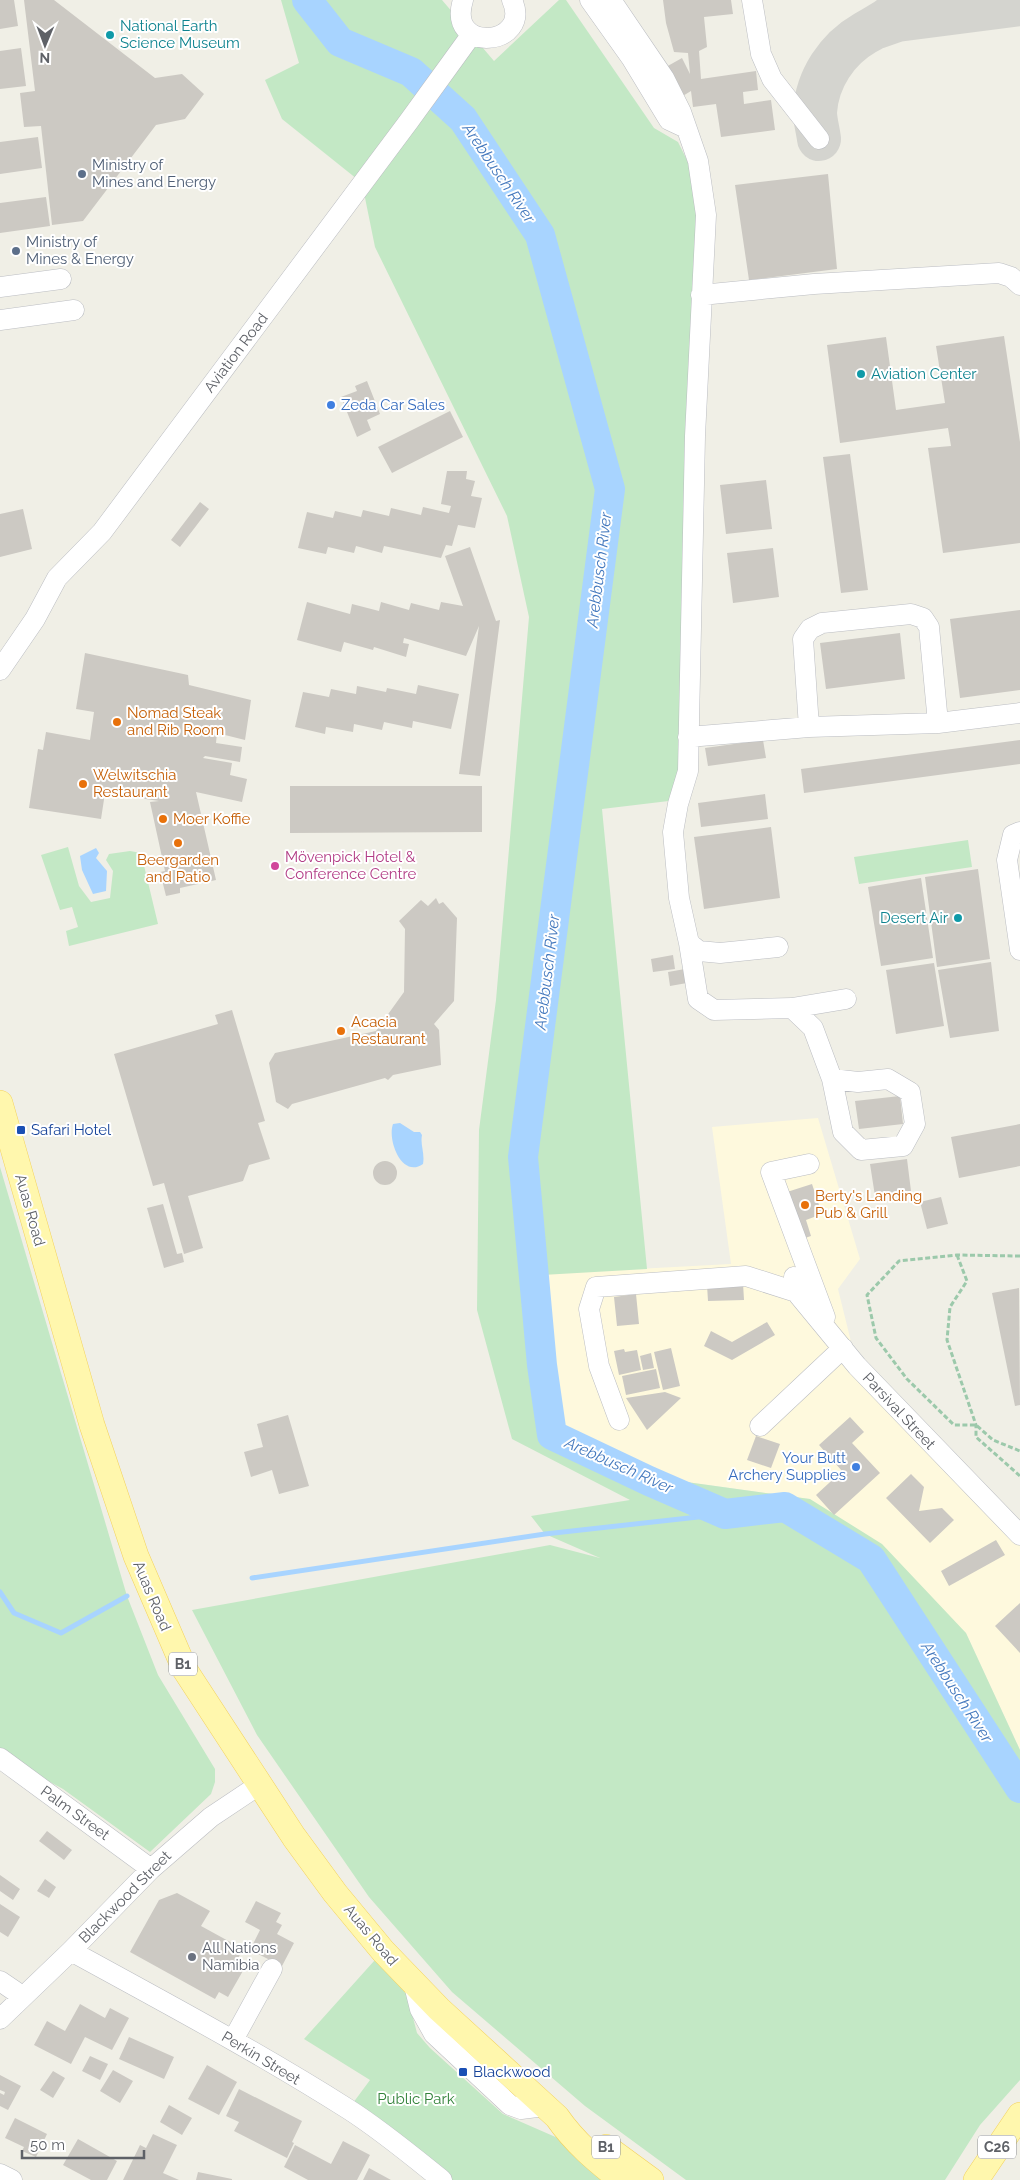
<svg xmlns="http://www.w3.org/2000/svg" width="1020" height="2180" viewBox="0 0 1020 2180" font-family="Raleway,sans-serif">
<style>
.commercial{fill:#fef9dd}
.green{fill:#c3e8c5}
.water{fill:#a8d4ff}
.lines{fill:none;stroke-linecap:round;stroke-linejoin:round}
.stream{stroke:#a8d4ff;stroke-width:5}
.river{stroke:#a8d4ff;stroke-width:30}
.taxiway{stroke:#d4d4cf;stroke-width:44}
.building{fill:#ccc9c3}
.minor-casing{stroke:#bbbdc2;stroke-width:21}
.major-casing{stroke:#f4d25c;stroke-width:26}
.path{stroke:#9cc9ab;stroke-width:3;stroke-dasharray:5 2.5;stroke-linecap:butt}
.minor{stroke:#fff;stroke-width:20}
.major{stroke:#fff7ad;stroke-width:25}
.culture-dot{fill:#0f9aa8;stroke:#fff;stroke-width:2}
.service-dot{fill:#5c6f8a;stroke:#fff;stroke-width:2}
.shop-dot{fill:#3f7fe0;stroke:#fff;stroke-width:2}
.food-dot{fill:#e8710a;stroke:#fff;stroke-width:2}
.hotel-dot{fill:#d1479c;stroke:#fff;stroke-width:2}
.transit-dot{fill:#1a4fb4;stroke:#fff;stroke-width:2}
.worship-dot{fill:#6b7280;stroke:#fff;stroke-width:2}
.labels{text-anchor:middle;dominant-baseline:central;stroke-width:4;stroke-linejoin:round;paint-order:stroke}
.shield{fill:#fff;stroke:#8e9095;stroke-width:1}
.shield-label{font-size:14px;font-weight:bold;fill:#5e6167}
.culture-label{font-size:15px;fill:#0d838f;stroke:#fff;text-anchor:start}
.service-label{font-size:15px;fill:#4e5e75;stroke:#fff;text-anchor:start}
.street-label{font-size:15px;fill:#5e6167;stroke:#fff}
.shop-label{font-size:15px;fill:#366cbe;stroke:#fff;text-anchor:start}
.food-label{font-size:15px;fill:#c56008;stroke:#fff;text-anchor:start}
.hotel-label{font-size:15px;fill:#b23c85;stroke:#fff;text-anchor:start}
.transit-label{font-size:15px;fill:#164399;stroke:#fff;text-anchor:start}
.worship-label{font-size:15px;fill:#5b616d;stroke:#fff;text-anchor:start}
.park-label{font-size:15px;fill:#32823a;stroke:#fff}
.water-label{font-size:16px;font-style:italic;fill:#4378bd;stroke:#fff}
</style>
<rect width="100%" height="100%" fill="#f0efe6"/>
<path class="commercial" d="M 818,1118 L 860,1259 L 838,1289 L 857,1366 L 1020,1535 L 1020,1750 L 966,1633 L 810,1499 L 665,1479 L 614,1460 L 555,1428 L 542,1274 L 731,1264 L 712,1127 Z"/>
<path class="green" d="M 281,0 L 442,0 L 494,61 L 559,0 L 566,0 L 654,128 L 678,142 L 689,164 L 706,215 L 677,800 L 602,809 L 647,1269 L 542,1275 L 555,1428 L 614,1460 L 665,1479 L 810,1499 L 882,1544 L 966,1633 L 1020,1750 L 1020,2080 L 980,2125 L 945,2180 L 686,2180 L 585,2106 L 452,1992 L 369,1897 L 257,1735 L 192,1610 L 550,1545 L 600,1558 L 545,1534 L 531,1516 L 630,1500 L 512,1439 L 477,1310 L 479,1130 L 496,1000 L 529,617 L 507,516 L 375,247 L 362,183 L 282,119 L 265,80 L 299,63 Z
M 968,840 L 972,867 L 859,884 L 854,857 Z
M 68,847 L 79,886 L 91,902 L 110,898 L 113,871 L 106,860 L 109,854 L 130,851 L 141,853 L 158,924 L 69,946 L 66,931 L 78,927 L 72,907 L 60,910 L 41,855 Z
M 0,1167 L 127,1596 L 158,1675 L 215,1769 L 215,1782 L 211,1794 L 150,1852 L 63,1789 L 0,1755 Z
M 383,1951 L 414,1985 L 412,2014 L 417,2033 L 430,2048 L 503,2114 L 583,2149 L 621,2180 L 442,2180 L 353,2103 L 370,2080 L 304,2039 Z"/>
<path class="water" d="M 96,848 L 99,853 L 96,858 L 107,871 L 106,891 L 93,894 L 82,870 L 80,856 Z
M 400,1123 L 414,1132 L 420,1132 L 422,1135 C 420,1145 425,1153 423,1164 C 402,1179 387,1140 393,1124 Z"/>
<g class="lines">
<path class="stream" d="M 252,1578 L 545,1534 L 725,1514
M 0,1592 L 14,1613 L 61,1633 L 127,1596"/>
<path class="river" d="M 307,0 L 340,42 L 411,72 L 463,119 L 540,235 L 610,489 L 523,1157 L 542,1365 L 552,1435 L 649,1481 L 725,1514 L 785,1507 L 871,1559 L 1020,1788"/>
<path class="taxiway" d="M 877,27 L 897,20 L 1020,4
M 819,139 C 818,130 815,121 815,112 C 817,79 837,49 865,33 C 882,23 896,17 906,0"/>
</g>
<path class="building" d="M 0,0 L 14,0 L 18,26 L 0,29 Z
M 24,0 L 54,0 L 155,78 L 182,74 L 204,94 L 185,119 L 156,125 L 83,221 L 52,225 L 41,126 L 24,127 L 20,93 L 35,91 Z
M 663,0 L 731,0 L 733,14 L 704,17 L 707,47 L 699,51 L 701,79 L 756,71 L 758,90 L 743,92 L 744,104 L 771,100 L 775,130 L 721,137 L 716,104 L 693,107 L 691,91 L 658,111 L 641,81 L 682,58 L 690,74 L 688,53 L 674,52 L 666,23 Z
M 21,48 L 26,86 L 0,89 L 0,51 Z
M 38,137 L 42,168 L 0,174 L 0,142 Z
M 828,174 L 837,269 L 749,280 L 735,185 Z
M 46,197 L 50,226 L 0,233 L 0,203 Z
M 1004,336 L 1020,442 L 1020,543 L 943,553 L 928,448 L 951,446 L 948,428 L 840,443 L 827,345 L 886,337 L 896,410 L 945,403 L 936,346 Z
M 367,381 L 380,414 L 367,420 L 371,430 L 357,437 L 341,397 L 357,391 L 355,386 Z
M 450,411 L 463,437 L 392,473 L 378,447 Z
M 850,454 L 868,590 L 841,593 L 823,457 Z
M 447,471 L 467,471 L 466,479 L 475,481 L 471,496 L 482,498 L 475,528 L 458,525 L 452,546 L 446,545 L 441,558 L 384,546 L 382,553 L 356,546 L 354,553 L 328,547 L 326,554 L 298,548 L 307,512 L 333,518 L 335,511 L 361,517 L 363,510 L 389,516 L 391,508 L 421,515 L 423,507 L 449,513 L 451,506 L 441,504 Z
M 766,480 L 772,529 L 726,534 L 720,485 Z
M 200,502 L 209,509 L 180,547 L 171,540 Z
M 23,509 L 32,549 L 0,557 L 0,514 Z
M 470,547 L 496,621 L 500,620 L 480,776 L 459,774 L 479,626 L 466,656 L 404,638 L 403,643 L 409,644 L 406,657 L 374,647 L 373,650 L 344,642 L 341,652 L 297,640 L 307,602 L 350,614 L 352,604 L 379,611 L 381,602 L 409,610 L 411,603 L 439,610 L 441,602 L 463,606 L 445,556 Z
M 773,548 L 779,597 L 733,603 L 727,553 Z
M 1020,610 L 1020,690 L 960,698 L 950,619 Z
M 900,633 L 905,679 L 826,689 L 820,643 Z
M 85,653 L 188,675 L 189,685 L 251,700 L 245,740 L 217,733 L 216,743 L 242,747 L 240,762 L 205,756 L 203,758 L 232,763 L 230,775 L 247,779 L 242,802 L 196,792 L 216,880 L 180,888 L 180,893 L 166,896 L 160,872 L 165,871 L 150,802 L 159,801 L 105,793 L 101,819 L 29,808 L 38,749 L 43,750 L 46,732 L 90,740 L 94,712 L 76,709 Z
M 418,685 L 459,694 L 451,729 L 413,721 L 412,728 L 384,722 L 382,730 L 354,724 L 353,732 L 326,727 L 325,734 L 295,727 L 303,692 L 329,697 L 331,689 L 356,694 L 357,686 L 386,692 L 387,688 L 416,694 Z
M 763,740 L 766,758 L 708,766 L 705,748 Z
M 1020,740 L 1020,764 L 804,793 L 801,769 Z
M 290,786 L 482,786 L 482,832 L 290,833 Z
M 765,794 L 768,819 L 701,827 L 698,803 Z
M 771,827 L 780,898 L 704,909 L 694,837 Z
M 978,869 L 990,959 L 937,967 L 925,877 Z
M 921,878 L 933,958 L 881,966 L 868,887 Z
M 436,898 L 439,904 L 443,902 L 457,918 L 454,1001 L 434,1024 L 439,1030 L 441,1065 L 393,1075 L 388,1080 L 385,1078 L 292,1104 L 288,1109 L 276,1102 L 269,1063 L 275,1053 L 376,1031 L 404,992 L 405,929 L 399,921 L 421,900 L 428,906 Z
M 673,955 L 675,969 L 653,972 L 651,959 Z
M 991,962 L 999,1031 L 950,1038 L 938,970 Z
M 934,963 L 944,1026 L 896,1034 L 886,970 Z
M 685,969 L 687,983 L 670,986 L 668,972 Z
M 232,1010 L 265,1121 L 258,1123 L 270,1159 L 249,1165 L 243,1181 L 188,1196 L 203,1248 L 184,1254 L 164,1183 L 153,1186 L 114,1054 L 218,1024 L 215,1015 Z
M 900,1096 L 903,1124 L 859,1129 L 855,1101 Z
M 1020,1124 L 1020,1166 L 959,1178 L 951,1137 Z
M 907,1159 L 911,1191 L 875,1196 L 870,1164 Z
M373 1173a12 12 0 1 1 24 0a12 12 0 1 1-24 0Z
M 812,1184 L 822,1214 L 806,1220 L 811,1236 L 802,1239 L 787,1192 Z
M 941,1197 L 948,1224 L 927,1229 L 920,1202 Z
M 163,1204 L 177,1254 L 182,1253 L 184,1262 L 164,1268 L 147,1208 Z
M 743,1283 L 744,1300 L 708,1301 L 707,1285 Z
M 1019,1288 L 1020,1405 L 1015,1406 L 992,1293 Z
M 636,1294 L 639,1324 L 617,1326 L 614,1297 Z
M 767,1322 L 775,1335 L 732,1360 L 704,1346 L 711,1331 L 732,1342 Z
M 671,1348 L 680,1386 L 663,1390 L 654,1352 Z
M 624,1349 L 625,1352 L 637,1350 L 641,1370 L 619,1375 L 614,1351 Z
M 651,1353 L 654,1368 L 643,1370 L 640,1356 Z
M 656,1369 L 660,1388 L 626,1395 L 622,1376 Z
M 665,1392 L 681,1398 L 647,1430 L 626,1398 Z
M 288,1415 L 309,1486 L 279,1494 L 272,1470 L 251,1477 L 244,1452 L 263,1447 L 257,1424 Z
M 850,1417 L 864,1432 L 852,1443 L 880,1473 L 834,1515 L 816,1495 L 842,1471 L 819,1445 Z
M 756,1436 L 780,1444 L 771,1468 L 747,1460 Z
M 911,1474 L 924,1487 L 919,1511 L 942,1508 L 954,1520 L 930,1543 L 886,1498 Z
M 996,1540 L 1005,1555 L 949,1586 L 941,1571 Z
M 1020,1603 L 1020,1653 L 995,1626 Z
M 47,1831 L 72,1850 L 64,1860 L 39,1841 Z
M 0,1875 L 20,1889 L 13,1900 L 0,1891 Z
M 45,1879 L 56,1887 L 49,1898 L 37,1891 Z
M 177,1893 L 210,1911 L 201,1926 L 243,1949 L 235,1964 L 244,1969 L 228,1997 L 219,1992 L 215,1999 L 130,1952 L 159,1900 Z
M 256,1901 L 281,1913 L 276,1922 L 282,1925 L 277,1934 L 294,1943 L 282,1966 L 250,1950 L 260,1930 L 245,1922 Z
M 0,1904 L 20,1917 L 8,1937 L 0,1932 Z
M 80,2004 L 105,2018 L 110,2008 L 129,2018 L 112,2050 L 85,2037 L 71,2064 L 34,2045 L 47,2021 L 65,2031 Z
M 129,2037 L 174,2057 L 164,2079 L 119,2059 Z
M 90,2056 L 108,2064 L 100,2080 L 82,2071 Z
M 207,2065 L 237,2082 L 219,2115 L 188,2099 Z
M 113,2070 L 133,2081 L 120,2103 L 100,2091 Z
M 53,2071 L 65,2078 L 53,2098 L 40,2090 Z
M 0,2075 L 21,2086 L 8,2110 L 0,2106 L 0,2093 L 4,2095 L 5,2092 L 0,2090 Z
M 239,2089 L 302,2121 L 292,2142 L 294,2143 L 287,2158 L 234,2131 L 239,2122 L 226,2116 Z
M 169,2105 L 192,2118 L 182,2135 L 160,2122 Z
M 15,2118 L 47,2134 L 36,2157 L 22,2151 L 24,2147 L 5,2138 Z
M 153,2134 L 177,2145 L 163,2173 L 179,2180 L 123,2180 L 140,2145 L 146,2148 Z
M 78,2139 L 117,2161 L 107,2180 L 91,2180 L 63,2165 Z
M 343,2141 L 370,2155 L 357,2180 L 308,2180 L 284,2167 L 295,2145 L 331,2164 Z
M 369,2168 L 391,2180 L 363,2180 Z
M 198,2172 L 232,2179 L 232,2180 L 196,2180 Z"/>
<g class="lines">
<g class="minor-casing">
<path id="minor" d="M 463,0 C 446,55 533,46 512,0
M 590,0 L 632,59 L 669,120 L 686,128
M 611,0 L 664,78 L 681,112 L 698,161 L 706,215 L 695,436 L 688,771 L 678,804 L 673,832 L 679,898 L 689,943 L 699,951 L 720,953 L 778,947
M 752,0 L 761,54 L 772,79 L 819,139
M 0,287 L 61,279
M 701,295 L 814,284 L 999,273 L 1011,277 L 1020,285
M 0,320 L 74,310
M 0,670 L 35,619 L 57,578 L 102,532 L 409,121 L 472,34
M 809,727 L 803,639 L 810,629 L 822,623 L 911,614 L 923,618 L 929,627 L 938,723
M 688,737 L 809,727 L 938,723 L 1020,713
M 1020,832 L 1013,835 L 1007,860 L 1020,950
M 689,943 L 698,999 L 714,1010 L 792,1008 L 813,1028 L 832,1079 L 843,1132 L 861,1150 L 903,1146 L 915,1124 L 910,1092 L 888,1079 L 858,1082 L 832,1079
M 792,1008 L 846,999
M 809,1164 L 771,1172 L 825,1317
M 794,1277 L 796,1292 L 857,1366 L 1020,1535
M 619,1420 L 599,1366 L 589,1309 L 596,1287 L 746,1276 L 796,1292
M 760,1426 L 843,1348
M 0,1758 L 151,1869
M 71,1951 C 164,2002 258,2052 348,2109 C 381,2130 411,2155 442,2180
M 0,1981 L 22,1996
M 414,1985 L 420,2009 L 434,2034 L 510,2105 L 521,2109 L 545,2106
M 0,2019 L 71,1951 L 151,1869 L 211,1817 L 259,1785
M 233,2040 L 272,1969
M 0,2174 L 12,2180"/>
</g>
<g class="major-casing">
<path id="major" d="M 0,1103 L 92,1425 L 136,1556 L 185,1670 L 294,1837 L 335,1893 L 383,1951 L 439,2009 L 557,2117 C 575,2143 597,2161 621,2180
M 606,2147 L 651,2180
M 976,2180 L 1020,2115"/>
</g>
<path class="path" d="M 957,1255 L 967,1281 L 950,1307 L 947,1340 L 976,1425 L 976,1437 L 1020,1476
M 1020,1256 L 957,1255 L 899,1261 L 867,1295 L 876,1338 L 907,1379 L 954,1425 L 976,1425 L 993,1440 L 1020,1451"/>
<use href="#minor" class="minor"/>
<use href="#major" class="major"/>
</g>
<g class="culture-dot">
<circle cx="110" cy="35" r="5"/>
<circle cx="861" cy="374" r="5"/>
<circle cx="958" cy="918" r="5"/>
</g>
<g class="service-dot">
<circle cx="82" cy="174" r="5"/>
<circle cx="16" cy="251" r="5"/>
</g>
<g class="shop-dot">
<circle cx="331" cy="405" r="5"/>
<circle cx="856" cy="1467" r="5"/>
</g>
<g class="food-dot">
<circle cx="117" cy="722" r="5"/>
<circle cx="83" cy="784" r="5"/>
<circle cx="163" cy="819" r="5"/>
<circle cx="178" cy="843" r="5"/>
<circle cx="341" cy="1031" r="5"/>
<circle cx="805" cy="1205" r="5"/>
</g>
<circle class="hotel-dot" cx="275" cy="866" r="5"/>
<g class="transit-dot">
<rect x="16" y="1125" width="10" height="10" rx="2.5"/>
<rect x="458" y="2067" width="10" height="10" rx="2.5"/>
</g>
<circle class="worship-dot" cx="192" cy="1957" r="5"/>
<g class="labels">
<g class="shield">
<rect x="169" y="1652.5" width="28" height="23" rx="4"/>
<rect x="592" y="2135.5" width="28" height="23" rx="4"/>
<rect x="978" y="2135.5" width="38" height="23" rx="4"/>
</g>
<g class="shield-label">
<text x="183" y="1664">B1</text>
<text x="606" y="2147">B1</text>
<text x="997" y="2147">C26</text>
</g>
<g class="culture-label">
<text x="120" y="26">National Earth<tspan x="120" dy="17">Science Museum</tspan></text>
<text x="871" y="374">Aviation Center</text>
<text x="948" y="918" text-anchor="end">Desert Air</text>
</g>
<g class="service-label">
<text x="92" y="165">Ministry of<tspan x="92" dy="17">Mines and Energy</tspan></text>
<text x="26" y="242">Ministry of<tspan x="26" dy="17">Mines &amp; Energy</tspan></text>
</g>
<g class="street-label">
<text transform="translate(236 353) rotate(-53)">Aviation Road</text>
<text transform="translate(30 1210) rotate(74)">Auas Road</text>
<text transform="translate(899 1411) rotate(47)">Parsival Street</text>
<text transform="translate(152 1596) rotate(67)">Auas Road</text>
<text transform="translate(75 1813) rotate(36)">Palm Street</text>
<text transform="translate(125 1897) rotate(-45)">Blackwood Street</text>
<text transform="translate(371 1935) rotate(50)">Auas Road</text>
<text transform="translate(261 2058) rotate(31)">Perkin Street</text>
</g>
<g class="shop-label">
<text x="341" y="405">Zeda Car Sales</text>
<text x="846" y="1458" text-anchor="end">Your Butt<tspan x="846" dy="17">Archery Supplies</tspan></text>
</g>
<g class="food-label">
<text x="127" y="713">Nomad Steak<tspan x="127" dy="17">and Rib Room</tspan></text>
<text x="93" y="775">Welwitschia<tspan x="93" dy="17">Restaurant</tspan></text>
<text x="173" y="819">Moer Koffie</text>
<text x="178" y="860" text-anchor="middle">Beergarden<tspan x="178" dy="17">and Patio</tspan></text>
<text x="351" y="1022">Acacia<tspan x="351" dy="17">Restaurant</tspan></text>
<text x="815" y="1196">Berty's Landing<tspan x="815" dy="17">Pub &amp; Grill</tspan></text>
</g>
<g class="hotel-label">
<text x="285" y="857">Mövenpick Hotel &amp;<tspan x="285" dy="17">Conference Centre</tspan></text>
</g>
<g class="transit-label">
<text x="31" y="1130">Safari Hotel</text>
<text x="473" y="2072">Blackwood</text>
</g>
<g class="worship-label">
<text x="202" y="1948">All Nations<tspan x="202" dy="17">Namibia</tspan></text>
</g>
<g class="park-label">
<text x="416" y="2099">Public Park</text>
</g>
<g class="water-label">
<text transform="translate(499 173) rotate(56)">Arebbusch River</text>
<text transform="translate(599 570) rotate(-83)">Arebbusch River</text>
<text transform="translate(547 972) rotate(-83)">Arebbusch River</text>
<text transform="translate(619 1465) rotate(24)">Arebbusch River</text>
<text transform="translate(957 1692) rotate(57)">Arebbusch River</text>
</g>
</g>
<g transform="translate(45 45) rotate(181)" stroke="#ffffff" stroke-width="4" paint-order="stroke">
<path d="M0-4L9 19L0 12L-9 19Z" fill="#5e6167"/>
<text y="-8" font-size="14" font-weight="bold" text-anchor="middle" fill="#5e6167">N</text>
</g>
<path d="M22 2150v8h122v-8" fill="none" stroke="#5e6167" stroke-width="2.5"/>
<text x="30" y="2150" font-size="15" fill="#5e6167" stroke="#ffffff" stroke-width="4" paint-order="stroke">50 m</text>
</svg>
